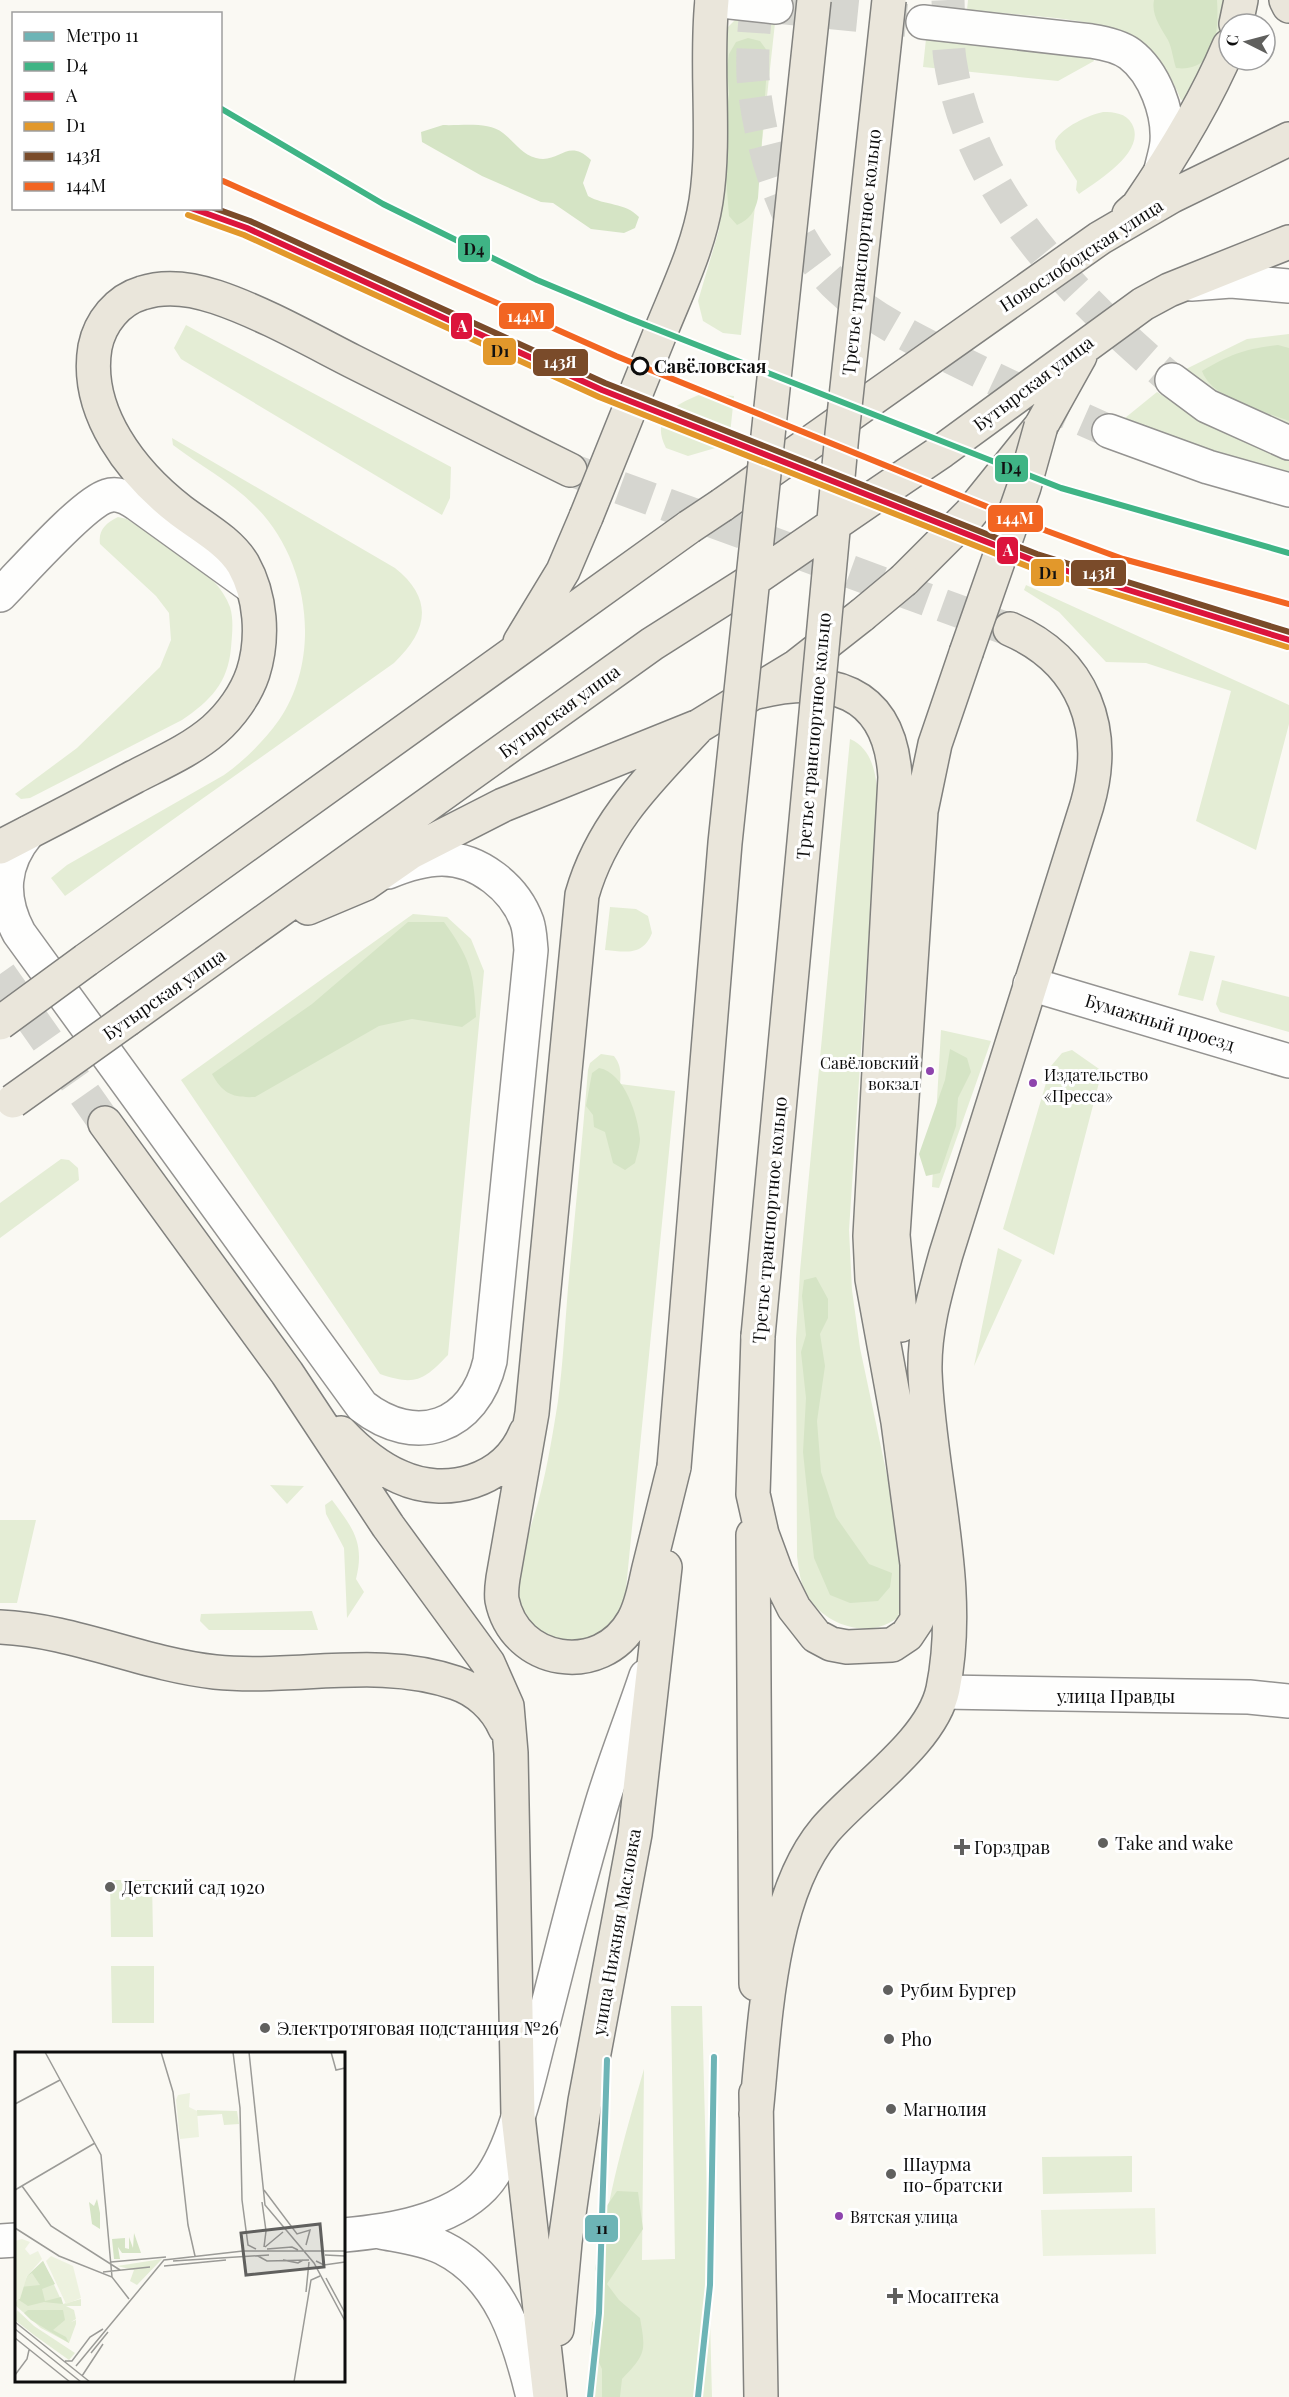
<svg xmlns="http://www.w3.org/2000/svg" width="1289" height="2397" viewBox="0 0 1289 2397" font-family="'Playfair Display',serif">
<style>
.green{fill:#e4edd5}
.forest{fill:#d5e4c5}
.pitch{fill:#edf2df}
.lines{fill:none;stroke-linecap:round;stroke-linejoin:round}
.tertiary-tunnel{stroke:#d6d6d0;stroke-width:33;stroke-dasharray:33 16;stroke-linecap:butt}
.primary-tunnel{stroke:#d6d6d0;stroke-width:33;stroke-dasharray:33 16;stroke-linecap:butt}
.minor-casing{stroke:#949391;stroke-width:36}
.tertiary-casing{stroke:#949391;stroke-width:36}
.primary-casing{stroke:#81817e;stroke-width:36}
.minor{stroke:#fefefd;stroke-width:33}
.tertiary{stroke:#fefefd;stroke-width:33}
.primary{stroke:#eae6db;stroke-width:33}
.primary-bridge-casing{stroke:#81817e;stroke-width:36;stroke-linecap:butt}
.primary-bridge{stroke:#eae6db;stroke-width:33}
.rail-1-casing{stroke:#fff;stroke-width:10}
.rail-2-casing{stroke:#fff;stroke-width:10}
.rail-3-casing{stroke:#fff;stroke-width:10}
.rail-4-casing{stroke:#fff;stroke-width:10}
.rail-5-casing{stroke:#fff;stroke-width:10}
.rail-1{stroke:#3fb485;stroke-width:6}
.rail-2{stroke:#dc143c;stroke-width:6}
.rail-3{stroke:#e2982b;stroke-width:6}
.rail-4{stroke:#7a4b2a;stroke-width:6}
.rail-5{stroke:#f26522;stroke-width:6}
.metro-1-casing{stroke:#fff;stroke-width:10}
.metro-1{stroke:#6db4b6;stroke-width:6}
.stop-dot{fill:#fff;stroke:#0d0d0d;stroke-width:3}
.bus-dot{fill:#8e44ad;stroke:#fff;stroke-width:2}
.poi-dot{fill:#60605e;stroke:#fff;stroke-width:2}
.labels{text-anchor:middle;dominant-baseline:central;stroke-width:6;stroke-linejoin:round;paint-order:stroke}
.bus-label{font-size:16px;fill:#0d0d0d;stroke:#fff;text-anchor:start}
.street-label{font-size:18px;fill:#0d0d0d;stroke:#fff}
.stop-label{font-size:18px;font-weight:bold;fill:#0d0d0d;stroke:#fff;text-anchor:start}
.poi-label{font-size:18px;fill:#0d0d0d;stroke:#fff;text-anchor:start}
.inset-road{fill:none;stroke:#9b9b97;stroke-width:1.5}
.view{fill:#60605e;fill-opacity:0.15;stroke:#60605e;stroke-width:3}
.inset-edge{fill:none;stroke:#0d0d0d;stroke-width:3}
.line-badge{stroke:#fff;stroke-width:2}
.badge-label{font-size:16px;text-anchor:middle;font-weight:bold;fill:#fff}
.pale-badge-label{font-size:16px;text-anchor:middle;font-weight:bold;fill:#111}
</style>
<rect width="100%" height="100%" fill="#faf9f3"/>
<path class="green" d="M 968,0 L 1228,0 L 1221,35 L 1189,99 L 1181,100 C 1172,78 1160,55 1140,40 C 1107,17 1009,15 967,10 Z
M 735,20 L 775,23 L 741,335 L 723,333 L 703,321 L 698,301 L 719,230 L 722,203 L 727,33 L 727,28 Z
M 926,39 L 1092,57 L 1094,61 L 1058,81 L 923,67 Z
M 1103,112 C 1114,112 1126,113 1132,124 C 1147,152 1097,181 1079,194 L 1076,190 L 1077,181 L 1056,149 L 1055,141 C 1062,127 1089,115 1103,112 Z
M 186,325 L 451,467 L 450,498 L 442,515 L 181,359 L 174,348 Z
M 1289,334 L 1289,428 L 1215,393 L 1186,369 L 1247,339 Z
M 1157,392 L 1200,419 L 1289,457 L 1289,475 L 1193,444 L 1125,418 Z
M 704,393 L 734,396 L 729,444 L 688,456 L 666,448 C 649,416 678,403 704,393 Z
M 172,438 L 395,568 C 434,599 428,631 394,663 L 65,896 L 51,878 L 67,865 L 224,775 C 245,760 263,742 279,720 C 323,656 309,558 254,505 C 230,481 199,465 173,445 Z
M 118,517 L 127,519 C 158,540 217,569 230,607 C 234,620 232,635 231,648 C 228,683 210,701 182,720 L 30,798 L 21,799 L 15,794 L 77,748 L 160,667 L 171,640 L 169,613 L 156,596 L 100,544 C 98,530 106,523 118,517 Z
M 1026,585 L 1289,705 L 1289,724 L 1256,850 L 1196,821 L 1231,691 L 1146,663 L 1106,662 L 1059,612 L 1024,590 Z
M 850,739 C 873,749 876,775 878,797 L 849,1230 L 852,1290 L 860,1348 L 907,1570 L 901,1615 C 873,1640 828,1628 808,1597 C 800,1584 799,1570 797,1556 L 796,1339 L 800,1271 Z
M 610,907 L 636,909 L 648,916 L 652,933 C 643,956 626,952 605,950 Z
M 413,914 L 447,917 L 471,939 L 484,971 L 448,1355 C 423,1381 415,1386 380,1374 L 181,1080 Z
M 1190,951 L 1215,956 L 1203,1001 L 1178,995 Z
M 1222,980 L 1289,997 L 1289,1032 L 1220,1012 L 1216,1004 Z
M 941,1030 L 991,1041 L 939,1188 L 932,1187 Z
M 1072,1050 L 1102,1071 L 1054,1255 L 1003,1229 L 1051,1066 L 1062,1053 Z
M 601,1054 L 614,1056 C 621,1065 621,1073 620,1084 L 675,1091 L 625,1599 C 605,1661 517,1652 518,1588 C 518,1557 533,1524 540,1495 C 548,1464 553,1432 558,1401 C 563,1364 565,1325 568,1288 C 575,1215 582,1143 588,1070 L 590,1063 Z
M 61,1159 L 69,1160 L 78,1168 L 79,1180 L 0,1238 L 0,1203 Z
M 998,1248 L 1022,1260 L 974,1366 Z
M 270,1485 L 304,1486 L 287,1504 Z
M 332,1500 C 353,1528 365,1543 356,1579 L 364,1592 L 347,1618 L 344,1548 L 326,1514 L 325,1505 Z
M 0,1520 L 36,1520 L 17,1603 L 0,1603 Z
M 312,1611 L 318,1630 L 209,1630 L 200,1621 L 201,1614 Z
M 110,1880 L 152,1880 L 153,1937 L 111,1937 Z
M 111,1966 L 154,1966 L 154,2023 L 112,2023 Z
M 671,2006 L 702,2006 L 712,2397 L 595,2397 C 595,2365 594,2333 596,2301 C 600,2222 622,2145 644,2069 L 642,2260 L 675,2259 Z
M 1132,2156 L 1132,2192 L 1043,2194 L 1042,2157 Z"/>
<path class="forest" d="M 1154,0 L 1217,0 C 1219,31 1216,73 1176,68 C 1173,59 1172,48 1168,40 C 1161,28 1151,15 1154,0 Z
M 748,38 L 760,41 L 768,52 L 758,198 C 755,212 750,219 737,225 L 729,216 L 723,139 L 729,94 L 727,67 L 729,54 L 736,42 Z
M 443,125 C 461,126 488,121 503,133 C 514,141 521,154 536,158 C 560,164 567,137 591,160 L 583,183 L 588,196 C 605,206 625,202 639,217 L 635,228 L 624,233 L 591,229 L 553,203 L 541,202 L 482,176 L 422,142 L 421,132 Z
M 1278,345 L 1289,348 L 1289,421 C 1263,411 1212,399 1202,371 C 1231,354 1245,349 1278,345 Z
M 408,922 L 444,922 C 470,958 474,972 476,1017 L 462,1027 L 412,1019 L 379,1026 L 255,1097 C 233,1098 223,1094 212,1074 L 312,1004 Z
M 950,1049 L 967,1058 L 971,1072 L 958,1098 L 956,1126 L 940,1173 L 926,1176 L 919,1154 L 945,1080 Z
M 599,1068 C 625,1073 638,1116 640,1139 C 640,1146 637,1155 635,1163 L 625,1170 L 613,1163 L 605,1132 L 594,1127 L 593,1115 L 586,1106 L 592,1073 Z
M 816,1277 L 828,1299 L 828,1318 L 820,1334 L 825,1366 L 817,1421 L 821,1472 L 836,1517 L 869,1564 L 892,1573 L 890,1587 L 878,1601 L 850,1603 L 830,1595 L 814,1558 L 803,1452 L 806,1398 L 801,1352 L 806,1335 L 802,1296 L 804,1280 Z
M 617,2191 L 638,2192 L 643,2229 L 607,2284 L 619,2300 L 640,2318 C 646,2351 646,2354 622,2379 L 620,2397 L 602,2397 L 602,2369 L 590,2344 L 592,2323 L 604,2294 L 595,2269 L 606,2207 Z"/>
<path class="pitch" d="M 1155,2208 L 1156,2254 L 1043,2256 L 1041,2210 Z"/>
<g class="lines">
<path class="tertiary-tunnel" d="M 757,0 C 754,25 752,52 753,77 C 759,147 787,240 840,289 C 869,316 905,334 940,352 C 995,380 1052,406 1109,431
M 948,0 C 949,19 947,40 950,60 C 971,195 1073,295 1172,380
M 776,7 L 923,22"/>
<path class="primary-tunnel" d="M 574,471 L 1005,628
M 0,974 L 105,1123"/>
<g class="minor-casing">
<path id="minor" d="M 0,595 C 21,574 83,503 107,496 C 118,492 128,498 137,504 L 252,587
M 28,833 C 2,864 0,897 19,933 L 362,1406 C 416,1448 474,1428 490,1361 L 531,950 C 530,941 530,931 527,922 C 515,888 479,859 442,859 C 423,859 405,865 388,872
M 1030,984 L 1289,1061
M 943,1692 L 1249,1697 L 1289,1701"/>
</g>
<g class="tertiary-casing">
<path id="tertiary" d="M 712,0 L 776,7
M 923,22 L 1091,41 C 1104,43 1119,46 1130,54 C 1155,73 1169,113 1167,142 C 1166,153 1162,164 1160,174
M 1191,284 L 1231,281 L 1289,286
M 1172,380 L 1207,406 L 1289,443
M 1109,431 L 1208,467 L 1289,490
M 381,2232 C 401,2236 425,2239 443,2248 C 501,2277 519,2339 533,2397
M 344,2235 C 389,2231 449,2222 483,2187 C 513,2156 528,2081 539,2039 C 559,1963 577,1885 600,1810 C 613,1765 631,1721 646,1676
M 0,2241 L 16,2240"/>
</g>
<g class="primary-casing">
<path id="primary" d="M 1286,0 L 1289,6
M 1236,24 L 1241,0
M 1129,214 L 1138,206 C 1173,155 1205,103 1229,46
M 661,331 C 678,289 699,246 706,201 C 716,135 705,67 712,0
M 874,497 L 942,451 L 1143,304 L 1169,290 L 1289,242
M 722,505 L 1100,238 L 1172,196 L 1289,139
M 904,580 L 970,514 L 1041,426 L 1080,356
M 520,642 L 563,571 L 586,517
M 753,693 C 828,673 890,689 895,777 L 870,1236 L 872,1279 L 898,1422 L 917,1564 L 917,1620 L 907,1635 L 892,1645 L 847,1647 L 831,1644 L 816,1636 L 794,1608 L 776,1572 L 762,1534 L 753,1494 L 758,1336
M 0,847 C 45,824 89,801 134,777 C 161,763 191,750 214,730 C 231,715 246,694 253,673 C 264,638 261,596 243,564 C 229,541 202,527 181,511 C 132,473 84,412 95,347 C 100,322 118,300 142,293 C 166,285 192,289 216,297 C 261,312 309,339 352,361 C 424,397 497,434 570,470
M 308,908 L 365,884 L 411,852 L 503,805 L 699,726 L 797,666 L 862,615
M 86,960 L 689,527
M 128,1019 L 652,644 L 756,578
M 105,1123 L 287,1373 L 388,1526 L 488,1663 L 507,1706 L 511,1753 L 518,2116 L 550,2397
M 901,1325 L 893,1235 L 921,811 L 935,744 L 966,653
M 341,1433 C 358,1451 377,1467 400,1477 C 446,1498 506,1482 526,1432
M 674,1467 C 666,1499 658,1532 650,1564 C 645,1583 643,1604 633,1621 C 601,1678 515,1665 502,1600 C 501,1593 502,1585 503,1578 L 532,1413 L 582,895 C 602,824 650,778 699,726
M 753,1535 L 756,1984
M 0,1627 C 73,1630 142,1664 215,1672 C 294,1680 379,1656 456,1683 C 477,1690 496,1707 505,1728
M 756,2093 L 761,2397
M 756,2114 C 765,2028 768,1898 825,1830 C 859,1790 932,1742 943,1689 C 964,1586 929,1477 925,1372 C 924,1331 935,1293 946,1254 L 1087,805 C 1109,729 1084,661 1010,629
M 557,2329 L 565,2242 L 585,2101 L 635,1834 L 665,1567"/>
</g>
<use href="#minor" class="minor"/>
<use href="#tertiary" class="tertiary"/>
<use href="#primary" class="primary"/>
<g class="primary-bridge-casing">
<path id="primary-bridge" d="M 586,517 L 661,331
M 689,527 L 722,505
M 756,578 L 874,497
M 862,615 L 904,580
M 966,653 L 1024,487 L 1041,426
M 0,1023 L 86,960
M 13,1101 L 128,1019
M 758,1336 L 842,434 L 889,0
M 674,1467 L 725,843 L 814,0"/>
</g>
<use href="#primary-bridge" class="primary-bridge"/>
<g class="rail-1-casing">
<path id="rail-1" d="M 220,108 L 383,204 L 537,280 L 628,318 L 1061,488 L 1289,553"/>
</g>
<g class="rail-2-casing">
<path id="rail-2" d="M 191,208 L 247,228 L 602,390 L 1035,561 L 1289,640"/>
</g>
<g class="rail-3-casing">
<path id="rail-3" d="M 188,215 L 244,235 L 599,397 L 1032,568 L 1287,647"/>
</g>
<g class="rail-4-casing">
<path id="rail-4" d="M 214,208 L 250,221 L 605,383 L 1037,554 L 1289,632"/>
</g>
<g class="rail-5-casing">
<path id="rail-5" d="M 223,181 L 616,356 L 1047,531 L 1123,559 L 1289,604"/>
</g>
<use href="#rail-1" class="rail-1"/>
<use href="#rail-2" class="rail-2"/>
<use href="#rail-3" class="rail-3"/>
<use href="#rail-4" class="rail-4"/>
<use href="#rail-5" class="rail-5"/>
<g class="metro-1-casing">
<path id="metro-1" d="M 590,2397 L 599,2313 L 607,2060
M 698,2397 L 710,2285 L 714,2057"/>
</g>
<use href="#metro-1" class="metro-1"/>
</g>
<circle class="stop-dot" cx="640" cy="366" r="8"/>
<g class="bus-dot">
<circle cx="930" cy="1071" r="5"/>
<circle cx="1033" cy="1083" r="5"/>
<circle cx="839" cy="2216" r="5"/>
</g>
<g class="poi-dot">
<circle cx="1103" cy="1843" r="6"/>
<path d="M959 1838h6v6h6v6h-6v6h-6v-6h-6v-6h6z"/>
<circle cx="110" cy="1887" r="6"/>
<circle cx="888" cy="1990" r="6"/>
<circle cx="265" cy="2028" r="6"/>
<circle cx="889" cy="2039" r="6"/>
<circle cx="891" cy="2109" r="6"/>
<circle cx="891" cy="2174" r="6"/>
<path d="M892 2287h6v6h6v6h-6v6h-6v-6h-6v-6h6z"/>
</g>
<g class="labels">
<g class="bus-label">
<text x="919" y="1062" text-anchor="end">Савёловский<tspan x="919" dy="21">вокзал</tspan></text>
<text x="1044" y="1074">Издательство<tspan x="1044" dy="21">«Пресса»</tspan></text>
<text x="850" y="2216">Вятская улица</text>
</g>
<g class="street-label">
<text transform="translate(861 252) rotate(-84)">Третье транспортное кольцо</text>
<text transform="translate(1081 255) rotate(-33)">Новослободская улица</text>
<text transform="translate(1033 383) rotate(-37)">Бутырская улица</text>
<text transform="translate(559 711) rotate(-36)">Бутырская улица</text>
<text transform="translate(813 736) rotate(-85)">Третье транспортное кольцо</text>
<text transform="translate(164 994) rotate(-35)">Бутырская улица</text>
<text transform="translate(1160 1022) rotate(17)">Бумажный проезд</text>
<text transform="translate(769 1220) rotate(-85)">Третье транспортное кольцо</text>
<text x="1116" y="1696">улица Правды</text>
<text transform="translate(616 1932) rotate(-80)">улица Нижняя Масловка</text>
</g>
<g class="stop-label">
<text x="654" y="366">Савёловская</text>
</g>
<g class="poi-label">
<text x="1115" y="1843">Take and wake</text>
<text x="974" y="1847">Горздрав</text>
<text x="122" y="1887">Детский сад 1920</text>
<text x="900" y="1990">Рубим Бургер</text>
<text x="277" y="2028">Электротяговая подстанция №26</text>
<text x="901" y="2039">Pho</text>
<text x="903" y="2109">Магнолия</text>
<text x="903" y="2164">Шаурма<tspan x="903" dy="21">по-братски</tspan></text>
<text x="907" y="2296">Мосаптека</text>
</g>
</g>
<g transform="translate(15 2052)">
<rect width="330" height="330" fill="#faf9f3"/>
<path d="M 182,58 L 222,59 L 224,72 L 209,73 L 207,62 L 182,64 ZM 147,207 L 122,233 L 115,229 L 119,218 L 102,214 ZM 28,209 L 48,252 L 66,247 L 66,254 L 51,254 L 59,258 L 61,267 L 56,270 L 61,268 L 61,272 L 54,291 L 26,276 L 0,253 L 12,224 ZM 2,258 L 19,274 L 60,301 L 54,308 L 19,283 L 0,268 Z" fill="#e4edd5"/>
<path d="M 82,147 L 85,161 L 85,177 L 77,172 L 74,150 L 79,154 ZM 119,181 L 126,201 L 107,201 L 103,195 L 105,207 L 99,207 L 97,187 L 110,186 L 110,196 L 114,197 L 114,185 L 118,196 ZM 28,209 L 40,232 L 27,237 L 30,249 L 46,245 L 48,252 L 29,250 L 13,254 L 4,248 L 5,235 L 25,233 L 17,221 L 12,224 ZM 13,258 L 48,258 L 50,268 L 38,278 L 51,285 L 54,291 L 16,268 L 9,261 Z" fill="#d5e4c5"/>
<path d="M 175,41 L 174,55 L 182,59 L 184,85 L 165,87 L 161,48 L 163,43 ZM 7,187 L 15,190 L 10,197 L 15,203 L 23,199 L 27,207 L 12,224 L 5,247 L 0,247 L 0,189 ZM 36,204 L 58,214 L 66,246 L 51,252 L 31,209 Z" fill="#edf2df"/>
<path class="inset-road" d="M 30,0 L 86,103 L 97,225M 146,0 L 158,40 L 173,173 L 180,204M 218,0 L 225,56 L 227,148 L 233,193 L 241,197M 234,0 L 250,153 L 299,211 L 330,269M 316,0 L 321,18 L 330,16M 0,52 L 45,28M 7,134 L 36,174 L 105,218M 0,138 L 80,91M 249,138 L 282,182 L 295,178 L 291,193M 247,150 L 251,179 L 249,195M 0,176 L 44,204 L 97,225 L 114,247M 250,195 L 268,180M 252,197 L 277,195 L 283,198M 310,203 L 330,204M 243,204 L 252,209 L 294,208M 268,208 L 283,211 L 288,208M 158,209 L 254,203M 301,209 L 309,213 L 330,210M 96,210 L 151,205M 149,214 L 211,208M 88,220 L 135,215M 311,226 L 330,261M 291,240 L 294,210M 0,270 L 75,330M 0,277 L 66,330M 0,286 L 55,330M 76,301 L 93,280M 50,309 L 57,309 L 75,285 L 88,277M 61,314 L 149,208 L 228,199 L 330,199M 0,323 L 12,307 L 14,298M 67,324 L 88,292M 279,330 L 296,228 L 305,224"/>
<path class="view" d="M 305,172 L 309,215 L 231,223 L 226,181 Z"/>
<rect width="330" height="330" class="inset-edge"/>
</g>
<g class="line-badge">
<rect x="457" y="234" width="34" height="29" rx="6" fill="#3fb485"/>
<rect x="498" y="302" width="57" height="28" rx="6" fill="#f26522"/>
<rect x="450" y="312" width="23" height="28" rx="6" fill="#dc143c"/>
<rect x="482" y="337" width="35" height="29" rx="6" fill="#e2982b"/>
<rect x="532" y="348" width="57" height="29" rx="6" fill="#7a4b2a"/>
<rect x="994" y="454" width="35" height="29" rx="6" fill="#3fb485"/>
<rect x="987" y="504" width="57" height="29" rx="6" fill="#f26522"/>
<rect x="996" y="536" width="23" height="29" rx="6" fill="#dc143c"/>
<rect x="1030" y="558" width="35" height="29" rx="6" fill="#e2982b"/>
<rect x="1070" y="559" width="57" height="28" rx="6" fill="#7a4b2a"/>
<rect x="584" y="2214" width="35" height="29" rx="6" fill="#6db4b6"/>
</g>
<g class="badge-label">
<text x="526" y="322">144М</text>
<text x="462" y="332">A</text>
<text x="560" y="368">143Я</text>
<text x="1015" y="524">144М</text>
<text x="1008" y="556">A</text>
<text x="1099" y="579">143Я</text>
</g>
<g class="pale-badge-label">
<text x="474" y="255">D4</text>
<text x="500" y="357">D1</text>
<text x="1011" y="474">D4</text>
<text x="1048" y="579">D1</text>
<text x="602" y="2234">11</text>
</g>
<rect x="12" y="12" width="210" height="198" fill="#ffffff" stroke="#9e9e9e" stroke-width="1.5"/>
<rect x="24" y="32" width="30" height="9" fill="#6db4b6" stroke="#9e9e9e" stroke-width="1.5"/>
<text x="66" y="42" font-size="18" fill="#0d0d0d">Метро 11</text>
<rect x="24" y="62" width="30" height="9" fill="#3fb485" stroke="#9e9e9e" stroke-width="1.5"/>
<text x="66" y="72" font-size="18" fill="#0d0d0d">D4</text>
<rect x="24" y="92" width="30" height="9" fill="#dc143c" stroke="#9e9e9e" stroke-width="1.5"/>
<text x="66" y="102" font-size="18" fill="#0d0d0d">A</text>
<rect x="24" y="122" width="30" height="9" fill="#e2982b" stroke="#9e9e9e" stroke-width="1.5"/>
<text x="66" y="132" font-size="18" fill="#0d0d0d">D1</text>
<rect x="24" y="152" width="30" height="9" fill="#7a4b2a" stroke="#9e9e9e" stroke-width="1.5"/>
<text x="66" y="162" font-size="18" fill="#0d0d0d">143Я</text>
<rect x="24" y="182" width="30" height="9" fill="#f26522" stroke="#9e9e9e" stroke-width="1.5"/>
<text x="66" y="192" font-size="18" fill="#0d0d0d">144М</text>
<g transform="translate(1247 42) rotate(276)"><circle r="28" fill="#ffffff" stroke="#9e9e9e" stroke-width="1.5"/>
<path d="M0-4.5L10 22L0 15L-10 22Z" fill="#60605e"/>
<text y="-9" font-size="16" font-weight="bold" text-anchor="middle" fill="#0d0d0d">С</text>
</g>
</svg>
